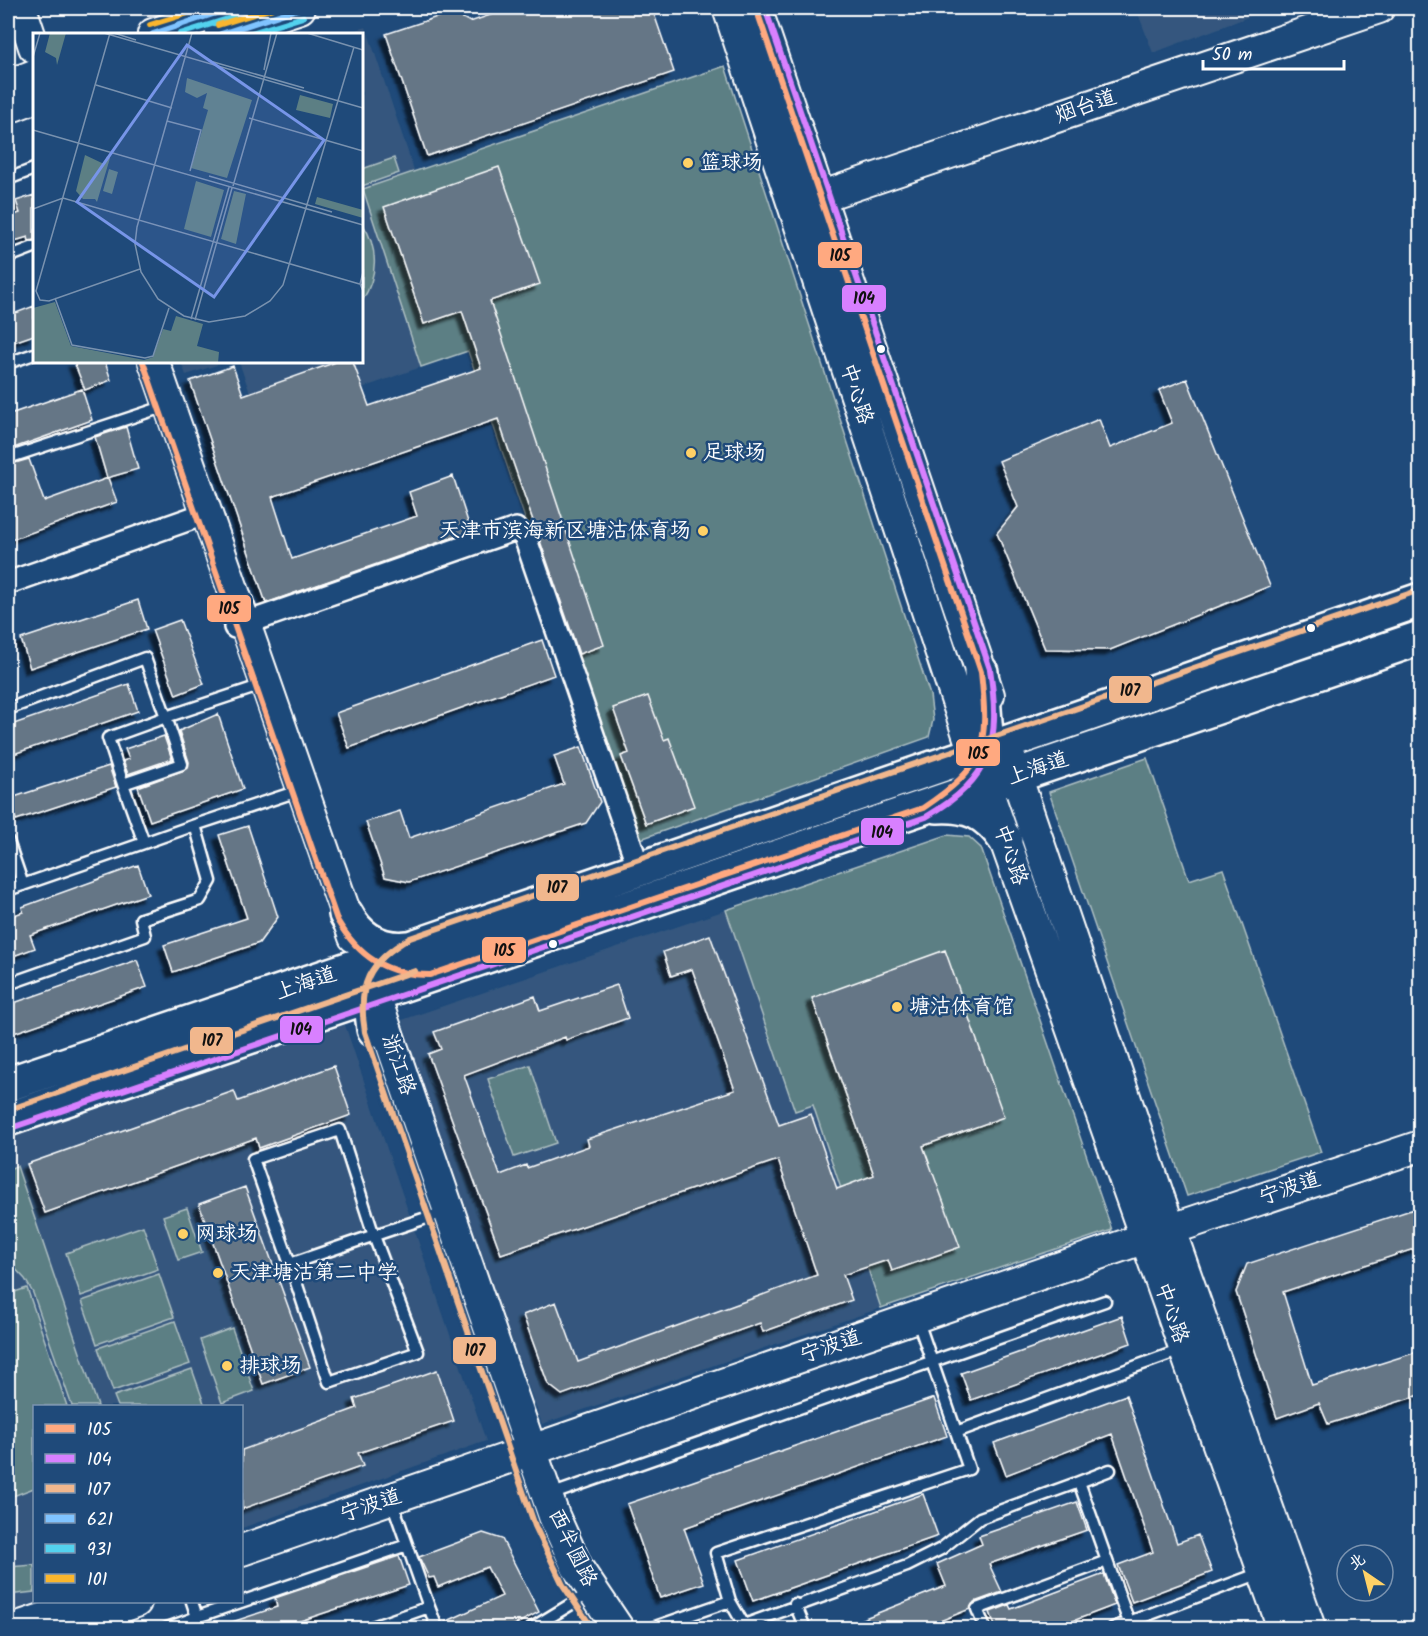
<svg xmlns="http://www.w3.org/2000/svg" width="1428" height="1636" viewBox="0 0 1428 1636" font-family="Kalam,'LXGW WenKai TC',sans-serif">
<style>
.built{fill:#34577e}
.green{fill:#5c7f84;stroke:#aebfc2;stroke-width:1.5}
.building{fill:#657686;stroke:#fff;stroke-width:1.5;filter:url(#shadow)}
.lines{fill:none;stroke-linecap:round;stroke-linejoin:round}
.lane-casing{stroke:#fff;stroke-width:15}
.street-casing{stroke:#fff;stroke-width:26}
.secondary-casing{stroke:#fff;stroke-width:34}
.primary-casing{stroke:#fff;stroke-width:38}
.lane{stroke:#1f4a7a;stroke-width:10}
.street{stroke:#1f4a7a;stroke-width:21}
.secondary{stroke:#1f4a7a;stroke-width:30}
.primary{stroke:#1f4a7a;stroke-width:33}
.bus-1-casing{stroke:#1f4a7a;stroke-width:10}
.bus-2-casing{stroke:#1f4a7a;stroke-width:10}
.bus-3-casing{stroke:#1f4a7a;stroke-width:10}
.bus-4-casing{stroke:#1f4a7a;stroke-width:10}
.bus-5-casing{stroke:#1f4a7a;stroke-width:10}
.bus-6-casing{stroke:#1f4a7a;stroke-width:10}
.bus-1{stroke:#ffa980;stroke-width:6}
.bus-2{stroke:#d880ff;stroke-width:6}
.bus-3{stroke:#f1b78d;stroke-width:6}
.bus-4{stroke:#80c4ff;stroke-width:6}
.bus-5{stroke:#53d2ee;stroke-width:6}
.bus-6{stroke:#fab62d;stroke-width:6}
.poi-dot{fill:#ffd166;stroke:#1f4a7a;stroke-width:2}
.bus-dot{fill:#fff;stroke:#1f4a7a;stroke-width:2}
.labels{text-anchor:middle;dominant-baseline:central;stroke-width:5;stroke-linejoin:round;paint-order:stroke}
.street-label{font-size:21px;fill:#fff;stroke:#1f4a7a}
.poi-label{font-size:21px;fill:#fff;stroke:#1f4a7a;text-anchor:start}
.inset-road{fill:none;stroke:#7992af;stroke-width:1.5}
.view{fill:#7795e8;fill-opacity:0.15;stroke:#7795e8;stroke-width:3}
.inset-edge{fill:none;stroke:#fff;stroke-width:3}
.line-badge{stroke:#1f4a7a;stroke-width:2}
.pale-badge-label{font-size:16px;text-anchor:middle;font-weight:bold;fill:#111}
</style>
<defs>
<filter id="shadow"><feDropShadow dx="-5.5" dy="5.5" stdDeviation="1.5" flood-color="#0009"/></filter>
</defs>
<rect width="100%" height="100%" fill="#1f4a7a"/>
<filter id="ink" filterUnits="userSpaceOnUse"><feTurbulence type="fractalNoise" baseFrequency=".0167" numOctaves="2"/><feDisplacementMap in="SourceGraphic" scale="12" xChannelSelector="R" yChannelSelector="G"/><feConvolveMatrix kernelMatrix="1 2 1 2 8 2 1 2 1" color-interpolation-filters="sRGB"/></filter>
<g filter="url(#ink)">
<path class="built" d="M 1136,8 L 1272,8 L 1153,53 Z
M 366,27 L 415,173 L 363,190 L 421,367 L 261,424 L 239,362 L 362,362 L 362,34 L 344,34 Z
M 181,362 L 226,362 L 186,375 Z
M 726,910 L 795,1110 L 813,1104 L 881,1308 L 542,1424 L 469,1221 L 402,1020 Z
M 345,1025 L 486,1441 L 242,1528 L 242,1406 L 34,1406 L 36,1602 L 8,1612 L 8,1139 Z"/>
<path class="green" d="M 725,66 L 930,695 L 933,720 L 929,737 L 635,841 L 468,351 L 421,367 L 363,189 Z
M 394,158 L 399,173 L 362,186 L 362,169 Z
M 362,223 C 379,248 378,276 362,301 Z
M 1147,758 L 1189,880 L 1223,869 L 1321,1152 L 1187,1196 L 1049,792 Z
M 947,835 L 969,837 L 981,848 L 1112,1230 L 881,1308 L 813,1105 L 795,1111 L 726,910 Z
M 530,1065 L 556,1143 L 514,1157 L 488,1079 Z
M 17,1166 L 98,1406 L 72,1406 L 33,1293 L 25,1279 L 8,1261 L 8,1240 L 10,1241 L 8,1232 L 8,1169 Z
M 187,1208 L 202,1252 L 178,1260 L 163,1216 Z
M 143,1226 L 158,1269 L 81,1296 L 66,1253 Z
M 159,1274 L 174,1317 L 97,1344 L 82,1301 Z
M 27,1288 L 67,1406 L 34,1406 L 34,1488 L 8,1498 L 8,1294 Z
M 175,1321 L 190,1364 L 113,1391 L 98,1348 Z
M 232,1328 L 254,1391 L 222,1403 L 200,1340 Z
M 192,1369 L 205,1406 L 118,1406 L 114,1396 Z
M 34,1565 L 34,1592 L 8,1595 L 8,1567 Z"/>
<path class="building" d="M 511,8 L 652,8 L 674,72 L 427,156 L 386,34 L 452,12 L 470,22 Z
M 499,167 L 540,284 L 490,301 L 604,645 L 579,654 L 498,419 L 272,497 L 292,559 L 417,516 L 409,492 L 453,476 L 471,531 L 266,603 L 190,381 L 233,366 L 243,395 L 336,362 L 353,362 L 369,406 L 481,368 L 462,311 L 424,324 L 384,207 Z
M 34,195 L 34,240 L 29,241 L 28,237 L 8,243 L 8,217 L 20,213 L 16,201 Z
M 34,306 L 34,335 L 8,344 L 8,316 Z
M 74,362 L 105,362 L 111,380 L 85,390 Z
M 1187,379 L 1270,586 L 1110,650 L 1045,649 L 997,533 L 1018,507 L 999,461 L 1099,419 L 1110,448 L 1172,423 L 1159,390 Z
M 82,389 L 92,420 L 8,450 L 8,405 L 13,413 Z
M 126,427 L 138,469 L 107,478 L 95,437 Z
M 29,459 L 44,501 L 108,478 L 117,502 L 8,541 L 8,465 Z
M 138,600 L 147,629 L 30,668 L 21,639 Z
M 180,620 L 204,684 L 176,695 L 152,630 Z
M 542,640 L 554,675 L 349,748 L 336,713 Z
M 129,684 L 138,711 L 8,756 L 8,726 Z
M 648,696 L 664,740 L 669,738 L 694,806 L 646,824 L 621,756 L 629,753 L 613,708 Z
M 218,714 L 243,789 L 150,821 L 138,787 L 187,769 L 189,762 L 179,731 Z
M 164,736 L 172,759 L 128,774 L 123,761 L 129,759 L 125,749 Z
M 581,747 L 600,802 L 586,823 L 409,882 L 385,877 L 366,822 L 400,811 L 409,838 L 564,784 L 554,756 Z
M 109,766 L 116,787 L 16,820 L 8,799 Z
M 248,826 L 278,917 L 259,943 L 173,972 L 164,945 L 247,918 L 219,835 Z
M 138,865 L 148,894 L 30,935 L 35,948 L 8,958 L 8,917 L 23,912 L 22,907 Z
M 710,935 L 779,1125 L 811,1114 L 837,1189 L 874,1175 L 812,998 L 945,950 L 1004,1117 L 923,1146 L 960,1247 L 892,1271 L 888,1260 L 843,1275 L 852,1300 L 763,1332 L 760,1323 L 562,1395 L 548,1384 L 523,1315 L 556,1302 L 578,1362 L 817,1275 L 778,1160 L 501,1254 L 428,1054 L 441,1049 L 434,1032 L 535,996 L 540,1011 L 617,985 L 628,1018 L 566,1040 L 565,1037 L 464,1075 L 500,1175 L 526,1165 L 527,1168 L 589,1146 L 587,1139 L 735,1090 L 692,969 L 671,976 L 663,952 Z
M 137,960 L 147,987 L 8,1035 L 8,1005 Z
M 334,1066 L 351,1115 L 259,1148 L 256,1138 L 45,1213 L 27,1164 L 234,1091 L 238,1101 Z
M 245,1187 L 310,1367 L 263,1384 L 199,1204 Z
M 1420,1207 L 1420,1247 L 1283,1292 L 1312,1385 L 1420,1351 L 1420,1395 L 1328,1424 L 1319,1403 L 1277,1418 L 1236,1292 L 1247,1264 Z
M 1122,1316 L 1131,1343 L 971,1400 L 961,1373 Z
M 437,1370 L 454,1421 L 358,1453 L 363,1466 L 242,1509 L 242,1450 L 357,1408 L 354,1399 Z
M 1126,1395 L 1177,1543 L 1198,1535 L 1212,1572 L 1132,1602 L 1118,1565 L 1153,1552 L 1112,1434 L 1006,1475 L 994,1443 Z
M 934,1398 L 947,1436 L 684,1528 L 704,1583 L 660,1598 L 627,1504 Z
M 923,1494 L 938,1536 L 753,1601 L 738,1560 Z
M 1077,1502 L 1087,1530 L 989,1564 L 1002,1592 L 974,1602 L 970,1609 L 920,1629 L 837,1629 L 946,1586 L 937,1564 L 982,1544 L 979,1536 Z
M 483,1533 L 502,1539 L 539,1612 L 507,1629 L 444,1629 L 443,1623 L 502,1596 L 487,1567 L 438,1587 L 434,1577 L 429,1578 L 419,1557 Z
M 399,1556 L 409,1585 L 288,1625 L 289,1629 L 221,1629 L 220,1626 L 277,1607 L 275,1598 Z
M 1104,1574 L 1115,1605 L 1052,1629 L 996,1629 L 990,1612 L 1009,1605 L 1011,1609 Z"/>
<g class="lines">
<g class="lane-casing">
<path id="lane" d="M 8,179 L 34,169
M 8,257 L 34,247
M 8,363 L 34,354
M 8,458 L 166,406
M 8,709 L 145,658 L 166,717 L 108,738 L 123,784
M 195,825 L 144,843 L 123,784 L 182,764 L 166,717 L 265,684
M 8,841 L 23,885
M 8,890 L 144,843
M 8,984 L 145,936 L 141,919 L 200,900 L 211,881 L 195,825 L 301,790
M 290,1264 L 253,1159 L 340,1130 L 374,1236 L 418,1352 L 329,1382 L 290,1264 C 342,1246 395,1228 448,1211
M 956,1432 L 1181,1350
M 550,1495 L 1105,1301
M 391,1499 L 429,1607
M 1107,1561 L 1131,1628
M 730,1601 L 716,1553 L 969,1469 L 921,1330
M 795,1604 L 805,1628
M 167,1628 L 197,1617 L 192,1602
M 202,1628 L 197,1617 L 407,1545
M 369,1628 L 429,1607 L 437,1628
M 532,1628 L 591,1592
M 652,1628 L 730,1601 L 744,1625 L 907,1566 L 941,1549 L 980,1518 L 1079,1482
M 985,1628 L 977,1609 L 1107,1561 L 1079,1482 L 1110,1470
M 1113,1628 L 1263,1572"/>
</g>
<g class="street-casing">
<path id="street" d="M 8,583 L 207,513
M 235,627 L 516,529 L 525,537 L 639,869"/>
</g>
<g class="secondary-casing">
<path id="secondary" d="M 21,8 L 34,47
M 728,8 L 974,753 L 1283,1628
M 756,8 L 989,695
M 153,34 L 231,8
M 221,34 L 300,8
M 8,85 L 34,75
M 8,108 L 34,98
M 799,204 L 1379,8
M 154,362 L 354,937
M 1008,752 L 1175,1244 L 1310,1628
M 376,999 L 554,1516 L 577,1567 L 618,1628
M 242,1550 L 1145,1238 L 1420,1146
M 73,1624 L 136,1602
M 15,1628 L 93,1602"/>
</g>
<g class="primary-casing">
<path id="primary" d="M 975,765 L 986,734 L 981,672
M 937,806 C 968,804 987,813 1005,839
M 346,914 C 359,939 380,951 408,948
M 374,1029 L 370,996 L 377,977
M 8,1084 L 413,947 L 1420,600
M 8,1119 L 1420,638"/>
</g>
<use href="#lane" class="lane"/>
<use href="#street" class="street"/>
<use href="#secondary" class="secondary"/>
<use href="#primary" class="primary"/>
<g class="bus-1-casing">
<path id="bus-1" d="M 143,362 L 337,920 C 359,957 386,975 430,975 L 923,808 C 986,766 989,746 981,672 L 756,8"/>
</g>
<g class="bus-2-casing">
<path id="bus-2" d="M 11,1128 L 926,817 C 993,778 1001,742 990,669 L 765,8"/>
</g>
<g class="bus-3-casing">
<path id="bus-3" d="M 8,1110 L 415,971
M 592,1628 L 563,1585 L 535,1526 L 365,1032 C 357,985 368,962 410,938 L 1417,591"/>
</g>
<g class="bus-4-casing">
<path id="bus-4" d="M 153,34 L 231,8
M 221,34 L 300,8"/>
</g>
<g class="bus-5-casing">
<path id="bus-5" d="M 180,34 L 234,17
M 248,34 L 303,17"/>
</g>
<g class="bus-6-casing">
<path id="bus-6" d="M 150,25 L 204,8
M 218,25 L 273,8"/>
</g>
<use href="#bus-1" class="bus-1"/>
<use href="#bus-2" class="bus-2"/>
<use href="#bus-3" class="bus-3"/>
<use href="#bus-4" class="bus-4"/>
<use href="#bus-5" class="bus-5"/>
<use href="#bus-6" class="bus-6"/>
</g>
</g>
<g class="poi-dot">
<circle cx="688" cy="163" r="6"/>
<circle cx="691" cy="453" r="6"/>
<circle cx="703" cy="531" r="6"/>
<circle cx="897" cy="1007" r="6"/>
<circle cx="183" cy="1234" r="6"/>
<circle cx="218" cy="1273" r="6"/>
<circle cx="227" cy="1366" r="6"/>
</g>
<g class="bus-dot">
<circle cx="881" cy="349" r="5"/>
<circle cx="1311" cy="628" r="5"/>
<circle cx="553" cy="944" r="5"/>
</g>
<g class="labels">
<g class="street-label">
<text transform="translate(1086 107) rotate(-19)">烟台道</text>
<text transform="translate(856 394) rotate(72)">中心路</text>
<text transform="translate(1038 769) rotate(-19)">上海道</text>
<text transform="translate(1010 855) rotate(71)">中心路</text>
<text transform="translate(306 984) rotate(-19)">上海道</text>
<text transform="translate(398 1065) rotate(71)">浙江路</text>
<text transform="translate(1290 1189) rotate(-19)">宁波道</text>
<text transform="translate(1171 1313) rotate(71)">中心路</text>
<text transform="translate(831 1347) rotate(-19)">宁波道</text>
<text transform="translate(371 1506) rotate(-19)">宁波道</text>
<text transform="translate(572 1548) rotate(64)">西半圆路</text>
</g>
<g class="poi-label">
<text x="700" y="163">篮球场</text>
<text x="703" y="453">足球场</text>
<text x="691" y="531" text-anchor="end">天津市滨海新区塘沽体育场</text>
<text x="909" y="1007">塘沽体育馆</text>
<text x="195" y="1234">网球场</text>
<text x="230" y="1273">天津塘沽第二中学</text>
<text x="239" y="1366">排球场</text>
</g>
</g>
<g transform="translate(33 33)">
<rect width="330" height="330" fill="#1f4a7a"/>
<path d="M 17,0 L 33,0 L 24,32 L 23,25 L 12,19 ZM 154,45 L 219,67 L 194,145 L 158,135 L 175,77 L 170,75 L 174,60 L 164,65 L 152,59 ZM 267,62 L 300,71 L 297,85 L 263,77 ZM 52,122 L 71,131 L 74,123 L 77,125 L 64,169 L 62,166 L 50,166 L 43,158 ZM 76,136 L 85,139 L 79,161 L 70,158 ZM 163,148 L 191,157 L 178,204 L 151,196 ZM 201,158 L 213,161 L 203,211 L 188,206 ZM 284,164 L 330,177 L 330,185 L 282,171 ZM 22,269 L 38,313 L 111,327 L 120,324 L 130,296 L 138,298 L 143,283 L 170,291 L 164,313 L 186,319 L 185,330 L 0,330 L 0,275 Z" fill="#5c7f84"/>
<path class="inset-road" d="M 71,0 L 330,75M 77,0 L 3,258 L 7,267 L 16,268 L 107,236M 81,0 L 103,7M 159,0 L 104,194 L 102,211 L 108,239 L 125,266 L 151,283 L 176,289 L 212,283 L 237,268 L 250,252 L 321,14M 274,0 L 330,17M 0,24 L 7,0M 177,28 L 271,55M 231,37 L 238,0M 63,52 L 139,75M 216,85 L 330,118M 134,88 L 168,97 L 157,138M 0,97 L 330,192M 176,143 L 299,179M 200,153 L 244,0M 0,176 L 30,165 L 330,252M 330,239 L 327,251 L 330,258M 22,265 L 39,312 L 112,325 L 120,323 L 136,275M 158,286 L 196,154M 162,287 L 199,155"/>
<path class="view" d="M 154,12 L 291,107 L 181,264 L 44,169 Z"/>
<rect width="330" height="330" class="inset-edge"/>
</g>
<g class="line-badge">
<rect x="817" y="241" width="46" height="28" rx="6" fill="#ffa980"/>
<rect x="841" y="284" width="46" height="29" rx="6" fill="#d880ff"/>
<rect x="206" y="594" width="46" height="29" rx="6" fill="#ffa980"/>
<rect x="1108" y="675" width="45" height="29" rx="6" fill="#f1b78d"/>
<rect x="955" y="738" width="46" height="29" rx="6" fill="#ffa980"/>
<rect x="860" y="817" width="45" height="29" rx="6" fill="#d880ff"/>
<rect x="535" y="873" width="45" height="29" rx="6" fill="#f1b78d"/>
<rect x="481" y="936" width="46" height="28" rx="6" fill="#ffa980"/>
<rect x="279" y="1015" width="45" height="29" rx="6" fill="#d880ff"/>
<rect x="189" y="1026" width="45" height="29" rx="6" fill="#f1b78d"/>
<rect x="452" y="1336" width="45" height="29" rx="6" fill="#f1b78d"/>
</g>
<g class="pale-badge-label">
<text x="840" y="261">105</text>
<text x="864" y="304">104</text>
<text x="229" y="614">105</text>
<text x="1130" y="696">107</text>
<text x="978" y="759">105</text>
<text x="882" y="838">104</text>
<text x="557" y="893">107</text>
<text x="504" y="956">105</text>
<text x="301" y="1035">104</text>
<text x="212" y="1046">107</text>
<text x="475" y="1356">107</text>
</g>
<rect width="1428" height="1636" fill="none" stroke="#1f4a7a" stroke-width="30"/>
<rect x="15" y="15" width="1398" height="1606" fill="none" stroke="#fff" stroke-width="2" filter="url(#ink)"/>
<rect x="33" y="1405" width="210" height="198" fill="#1f4a7a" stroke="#7992af" stroke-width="1.5"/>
<rect x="45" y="1424" width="30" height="9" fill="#ffa980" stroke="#7992af" stroke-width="1.5"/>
<text x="87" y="1435" font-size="18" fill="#ffffff">105</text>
<rect x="45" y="1454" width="30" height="9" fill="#d880ff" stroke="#7992af" stroke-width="1.5"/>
<text x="87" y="1465" font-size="18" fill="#ffffff">104</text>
<rect x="45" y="1484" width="30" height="9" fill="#f1b78d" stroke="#7992af" stroke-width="1.5"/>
<text x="87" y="1495" font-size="18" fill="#ffffff">107</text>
<rect x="45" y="1514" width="30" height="9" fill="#80c4ff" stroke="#7992af" stroke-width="1.5"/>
<text x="87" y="1525" font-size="18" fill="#ffffff">621</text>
<rect x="45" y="1544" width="30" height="9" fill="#53d2ee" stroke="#7992af" stroke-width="1.5"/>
<text x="87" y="1555" font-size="18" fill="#ffffff">931</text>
<rect x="45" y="1574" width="30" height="9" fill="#fab62d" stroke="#7992af" stroke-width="1.5"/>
<text x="87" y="1585" font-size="18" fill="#ffffff">101</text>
<g transform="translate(1365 1573) rotate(325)"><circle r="28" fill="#1f4a7a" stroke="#7992af" stroke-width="1.5"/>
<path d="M0-4.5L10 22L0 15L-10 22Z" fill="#ffd166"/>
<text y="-9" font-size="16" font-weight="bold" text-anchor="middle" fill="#ffffff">北</text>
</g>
<path d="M1203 60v9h141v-9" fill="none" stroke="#ffffff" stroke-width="3"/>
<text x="1212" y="60" font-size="18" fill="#ffffff" stroke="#1f4a7a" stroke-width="4.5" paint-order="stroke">50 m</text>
</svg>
